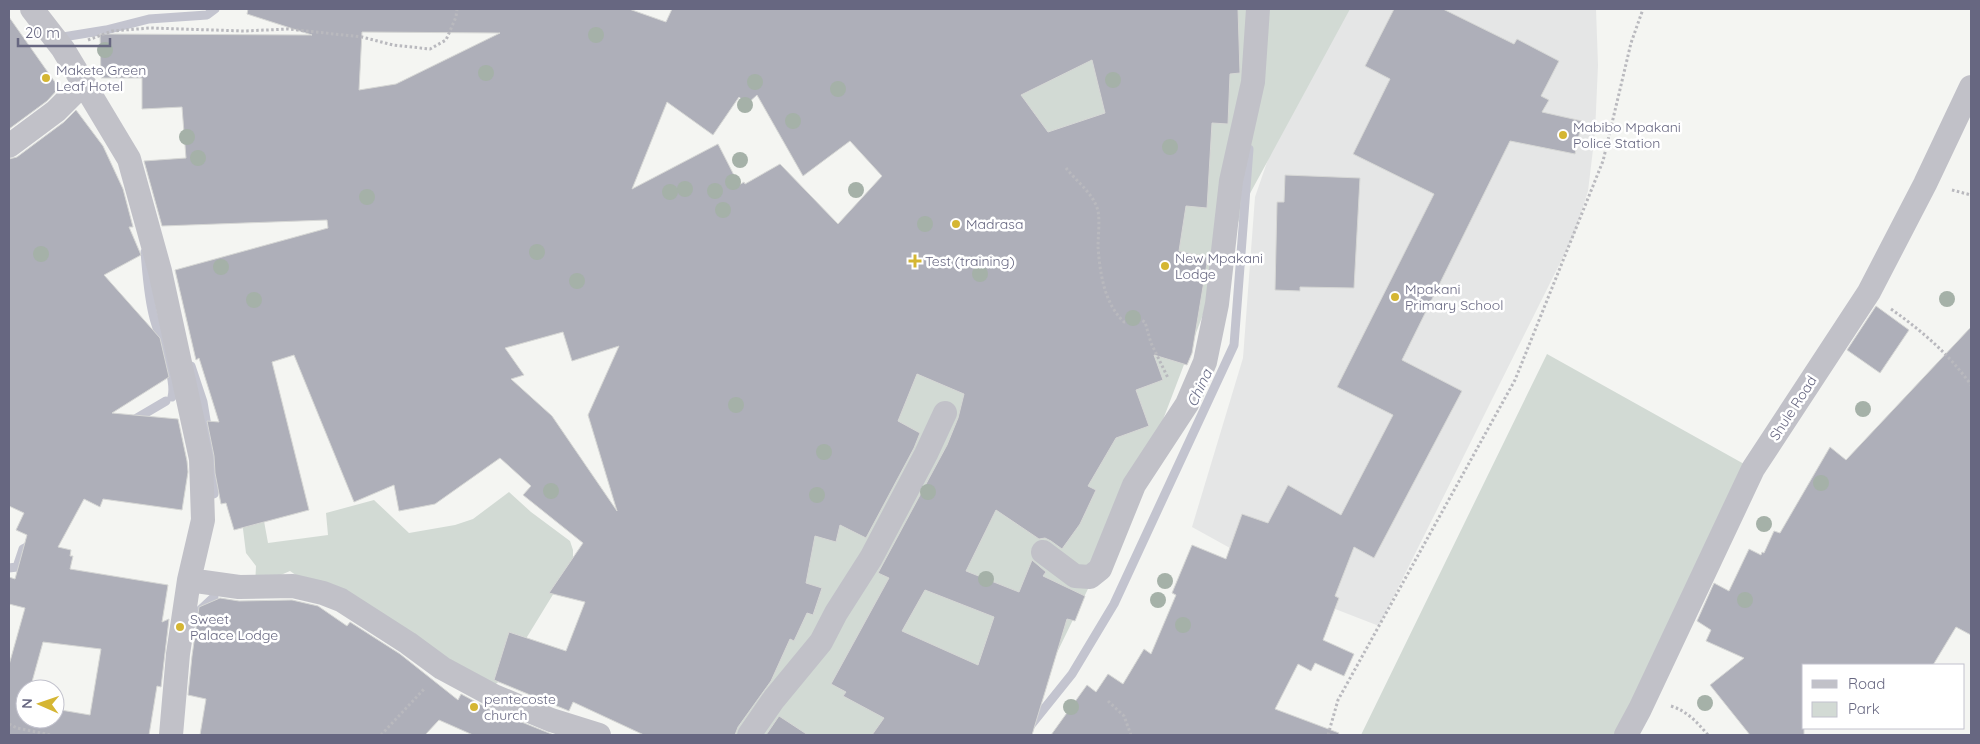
<svg xmlns="http://www.w3.org/2000/svg" width="1980" height="744" viewBox="0 0 1980 744" font-family="Quicksand,sans-serif">
<style>
.built{fill:#e5e6e6}
.green{fill:#d2dad4}
.lines{fill:none;stroke-linecap:round;stroke-linejoin:round}
.stream{stroke:#c3c4cf;stroke-width:9}
.building{fill:#aeafb9;stroke:#d6d7d5;fill-rule:evenodd}
.path{stroke:#b9b9be;stroke-width:3;stroke-dasharray:2.5 2.5;stroke-linecap:butt}
.street{stroke:#c1c1c8;stroke-width:24}
.tree{fill:#a5b1a8}
.poi-dot{fill:#d5b633;stroke:#fff;stroke-width:2}
.labels{text-anchor:middle;dominant-baseline:central;stroke-width:5;stroke-linejoin:round;paint-order:stroke}
.poi-label{font-size:14px;fill:#676781;stroke:#fff;text-anchor:start}
.street-label{font-size:14px;fill:#676781;stroke:#fff}
.water-label{font-size:15px;font-style:italic;fill:#6d718b;stroke:#fff}
</style>
<rect width="100%" height="100%" fill="#f4f5f2"/>
<path class="built" d="M 1303,9 L 1596,9 L 1598,65 L 1595,133 L 1588,191 L 1574,235 L 1379,626 L 1312,600 L 1295,584 L 1192,527 L 1243,358 L 1255,197 L 1305,52 Z"/>
<path class="green" d="M 1003,9 L 1350,9 L 1247,199 L 1137,488 L 1017,735 L 650,735 L 708,545 L 1002,41 Z
M 1547,354 L 1753,469 L 1629,735 L 1361,735 Z
M 509,492 L 531,512 L 570,541 L 573,550 L 573,558 L 568,570 L 500,681 L 494,685 L 313,587 L 290,571 L 255,586 L 256,566 L 246,553 L 242,521 L 264,521 L 268,543 L 328,535 L 326,513 L 374,500 L 409,533 L 455,525 L 473,519 Z"/>
<g class="lines">
<path class="stream" d="M 59,33 L 63,37 L 106,30 L 149,19 L 207,15 L 215,9
M 145,252 C 147,273 148,296 154,318 C 159,337 177,379 172,397
M 191,366 L 203,402 L 215,474 L 214,494
M 132,421 L 166,401
M 9,568 L 17,567 L 23,549 L 34,543
M 191,625 L 198,612 L 214,597
M 1023,735 L 1072,674 L 1114,604 L 1234,345 L 1249,149"/>
</g>
<path class="building" d="M 248,9 L 629,9 L 666,22 L 672,9 L 1238,9 L 1240,73 L 1230,74 L 1228,124 L 1212,123 L 1207,208 L 1186,206 L 1179,251 L 1208,257 L 1192,353 L 1187,365 L 1154,355 L 1163,380 L 1136,390 L 1149,426 L 1116,438 L 1088,486 L 1096,490 L 1080,524 L 1062,549 L 1051,541 L 1045,538 L 1039,539 L 996,510 L 966,571 L 1019,592 L 1032,560 L 1046,572 L 1043,576 L 1085,596 L 1075,621 L 1067,619 L 1032,735 L 872,735 L 884,718 L 843,696 L 846,692 L 831,684 L 889,578 L 878,573 L 947,445 L 958,418 L 964,394 L 917,374 L 898,421 L 920,433 L 914,448 L 866,538 L 840,525 L 836,542 L 815,536 L 806,583 L 822,588 L 813,615 L 807,613 L 794,641 L 790,639 L 771,681 L 738,727 L 735,735 L 644,735 L 573,702 L 569,711 L 494,680 L 509,632 L 566,651 L 585,602 L 549,593 L 583,543 L 523,495 L 531,486 L 500,458 L 435,504 L 399,511 L 394,485 L 354,502 L 294,355 L 272,362 L 309,510 L 234,530 L 226,503 L 221,504 L 215,473 L 214,456 L 207,421 L 219,422 L 199,358 L 196,360 L 175,270 L 328,228 L 327,220 L 162,226 L 144,161 L 186,158 L 182,107 L 142,109 L 142,78 L 101,78 L 100,34 L 312,35 L 247,14 ZM 362,32 L 500,33 L 396,84 L 359,90 ZM 1092,60 L 1105,113 L 1048,132 L 1021,95 ZM 757,95 L 803,176 L 850,141 L 882,176 L 838,224 L 780,164 L 745,184 L 744,182 L 739,185 L 718,144 L 632,189 L 667,102 L 713,135 L 739,97 L 747,104 ZM 563,332 L 572,361 L 619,346 L 588,415 L 617,511 L 552,416 L 511,379 L 524,375 L 505,348 ZM 925,590 L 994,617 L 978,665 L 902,631 Z
M 1394,9 L 1443,9 L 1514,44 L 1517,39 L 1559,61 L 1541,96 L 1549,100 L 1542,112 L 1582,121 L 1575,154 L 1510,141 L 1402,360 L 1462,391 L 1374,558 L 1354,547 L 1335,596 L 1339,598 L 1323,640 L 1354,654 L 1344,676 L 1315,663 L 1311,671 L 1298,664 L 1275,709 L 1339,733 L 1338,735 L 1051,735 L 1087,685 L 1096,692 L 1108,674 L 1123,684 L 1144,649 L 1151,654 L 1176,595 L 1172,593 L 1192,545 L 1226,559 L 1242,514 L 1268,523 L 1288,485 L 1341,515 L 1393,415 L 1337,387 L 1434,194 L 1353,154 L 1390,79 L 1365,66 Z
M 9,17 L 59,88 L 47,101 L 9,129 Z
M 76,110 L 103,146 L 123,189 L 133,227 L 129,227 L 141,255 L 104,275 L 160,338 L 169,377 L 112,413 L 178,419 L 187,461 L 188,472 L 182,510 L 103,499 L 100,507 L 84,499 L 58,547 L 71,550 L 70,556 L 73,556 L 70,569 L 168,585 L 162,622 L 169,619 L 161,687 L 157,686 L 149,735 L 9,735 L 9,665 L 25,608 L 9,604 L 9,577 L 15,579 L 27,535 L 16,530 L 24,513 L 9,506 L 9,159 L 17,157 L 64,122 ZM 43,642 L 101,649 L 90,715 L 55,709 L 55,719 L 25,719 L 25,689 L 30,689 Z
M 1285,175 L 1360,178 L 1354,288 L 1300,287 L 1300,291 L 1275,290 L 1277,202 L 1284,202 Z
M 1876,306 L 1909,330 L 1880,373 L 1847,350 Z
M 1971,327 L 1971,635 L 1956,627 L 1933,665 L 1804,665 L 1804,735 L 1750,735 L 1710,685 L 1744,658 L 1706,641 L 1711,630 L 1697,621 L 1714,583 L 1729,591 L 1749,549 L 1761,555 L 1762,552 L 1764,553 L 1774,531 L 1780,533 L 1830,447 L 1846,460 Z
M 220,598 L 239,601 L 292,600 L 318,606 L 347,626 L 350,622 L 400,654 L 458,700 L 461,694 L 489,709 L 554,735 L 473,735 L 439,720 L 425,735 L 200,735 L 206,699 L 188,695 L 192,656 L 199,607 Z
M 779,716 L 808,735 L 766,735 Z"/>
<g class="lines">
<path class="path" d="M 88,40 L 112,31 L 150,28 L 244,31 L 288,29 L 362,37 L 393,45 L 430,49 L 446,40 L 456,17 L 457,9
M 1066,168 C 1077,182 1094,194 1098,211 C 1100,222 1098,235 1098,247 C 1100,273 1104,303 1124,322 L 1141,320 L 1145,322 L 1151,343 L 1168,378
M 1952,190 L 1971,195
M 1891,309 C 1922,331 1949,354 1971,385
M 1108,701 L 1124,716 L 1131,735
M 1671,706 C 1687,711 1697,722 1708,735
M 9,724 L 17,728 L 51,735
M 381,735 L 425,688
M 1328,735 L 1338,700 L 1515,380 L 1603,161 L 1631,43 L 1643,9"/>
<path class="street" d="M 32,9 L 63,49 L 129,159 L 160,271 L 201,459 L 203,520 L 189,580 L 178,654 L 171,735
M 9,146 L 56,111 L 83,84
M 1043,552 L 1075,576 L 1090,577 L 1100,569 L 1134,485 L 1187,404 L 1205,362 L 1217,304 L 1231,181 L 1253,82 L 1258,9
M 189,580 L 239,587 L 293,586 L 323,593 L 341,600 L 408,643 L 442,668 L 494,696 L 551,720 L 599,735
M 749,735 L 774,699 L 821,642 L 836,613 L 871,558 L 926,454 L 945,413
M 1626,735 L 1640,709 L 1753,469 L 1869,292 L 1925,184 L 1971,87"/>
</g>
<g class="tree">
<circle cx="596" cy="35" r="8"/>
<circle cx="105" cy="50" r="8"/>
<circle cx="486" cy="73" r="8"/>
<circle cx="1113" cy="80" r="8"/>
<circle cx="755" cy="82" r="8"/>
<circle cx="838" cy="89" r="8"/>
<circle cx="745" cy="105" r="8"/>
<circle cx="793" cy="121" r="8"/>
<circle cx="187" cy="137" r="8"/>
<circle cx="1170" cy="147" r="8"/>
<circle cx="198" cy="158" r="8"/>
<circle cx="740" cy="160" r="8"/>
<circle cx="733" cy="182" r="8"/>
<circle cx="685" cy="189" r="8"/>
<circle cx="856" cy="190" r="8"/>
<circle cx="715" cy="191" r="8"/>
<circle cx="670" cy="192" r="8"/>
<circle cx="367" cy="197" r="8"/>
<circle cx="723" cy="210" r="8"/>
<circle cx="925" cy="224" r="8"/>
<circle cx="537" cy="252" r="8"/>
<circle cx="41" cy="254" r="8"/>
<circle cx="221" cy="267" r="8"/>
<circle cx="980" cy="274" r="8"/>
<circle cx="577" cy="281" r="8"/>
<circle cx="1947" cy="299" r="8"/>
<circle cx="254" cy="300" r="8"/>
<circle cx="1133" cy="318" r="8"/>
<circle cx="736" cy="405" r="8"/>
<circle cx="1863" cy="409" r="8"/>
<circle cx="824" cy="452" r="8"/>
<circle cx="1821" cy="483" r="8"/>
<circle cx="551" cy="491" r="8"/>
<circle cx="928" cy="492" r="8"/>
<circle cx="817" cy="495" r="8"/>
<circle cx="1764" cy="524" r="8"/>
<circle cx="986" cy="579" r="8"/>
<circle cx="1165" cy="581" r="8"/>
<circle cx="1158" cy="600" r="8"/>
<circle cx="1745" cy="600" r="8"/>
<circle cx="1183" cy="625" r="8"/>
<circle cx="1705" cy="703" r="8"/>
<circle cx="1071" cy="707" r="8"/>
</g>
<g class="poi-dot">
<circle cx="46" cy="78" r="5"/>
<circle cx="1563" cy="135" r="5"/>
<circle cx="956" cy="224" r="5"/>
<path d="M912.5 253.5h5v5h5v5h-5v5h-5v-5h-5v-5h5z"/>
<circle cx="1165" cy="266" r="5"/>
<circle cx="1395" cy="297" r="5"/>
<circle cx="180" cy="627" r="5"/>
<circle cx="474" cy="707" r="5"/>
</g>
<g class="labels">
<g class="poi-label">
<text x="56" y="70">Makete Green<tspan x="56" dy="16">Leaf Hotel</tspan></text>
<text x="1573" y="127">Mabibo Mpakani<tspan x="1573" dy="16">Police Station</tspan></text>
<text x="966" y="224">Madrasa</text>
<text x="1175" y="258">New Mpakani<tspan x="1175" dy="16">Lodge</tspan></text>
<text x="925" y="261">Test (training)</text>
<text x="1405" y="289">Mpakani<tspan x="1405" dy="16">Primary School</tspan></text>
<text x="190" y="619">Sweet<tspan x="190" dy="16">Palace Lodge</tspan></text>
<text x="484" y="699">pentecoste<tspan x="484" dy="16">church</tspan></text>
</g>
<g class="street-label">
<text transform="translate(1793 408) rotate(-57)">Shule Road</text>
</g>
<g class="water-label">
<text transform="translate(1199 388) rotate(-65)">China</text>
</g>
</g>
<rect width="1980" height="744" fill="none" stroke="#676781" stroke-width="20"/>
<rect x="1802" y="664" width="162" height="65" fill="#ffffff" stroke="#c2c2cd"/>
<rect x="1812" y="680" width="25" height="8" fill="#c1c1c8" stroke="#c2c2cd"/>
<text x="1848" y="689" font-size="15" fill="#676781">Road</text>
<rect x="1812" y="702" width="25" height="15" fill="#d2dad4" stroke="#c2c2cd"/>
<text x="1848" y="714" font-size="15" fill="#676781">Park</text>
<g transform="translate(40 704) rotate(272)"><circle r="24" fill="#ffffff" stroke="#c2c2cd"/>
<path d="M0-4L9 19L0 12L-9 19Z" fill="#d5b633"/>
<text y="-8" font-size="14" font-weight="bold" text-anchor="middle" fill="#676781">N</text>
</g>
<path d="M18 38v8h92v-8" fill="none" stroke="#676781" stroke-width="2.5"/>
<text x="25" y="38" font-size="15" fill="#676781" stroke="#ffffff" stroke-width="4" paint-order="stroke">20 m</text>
</svg>
